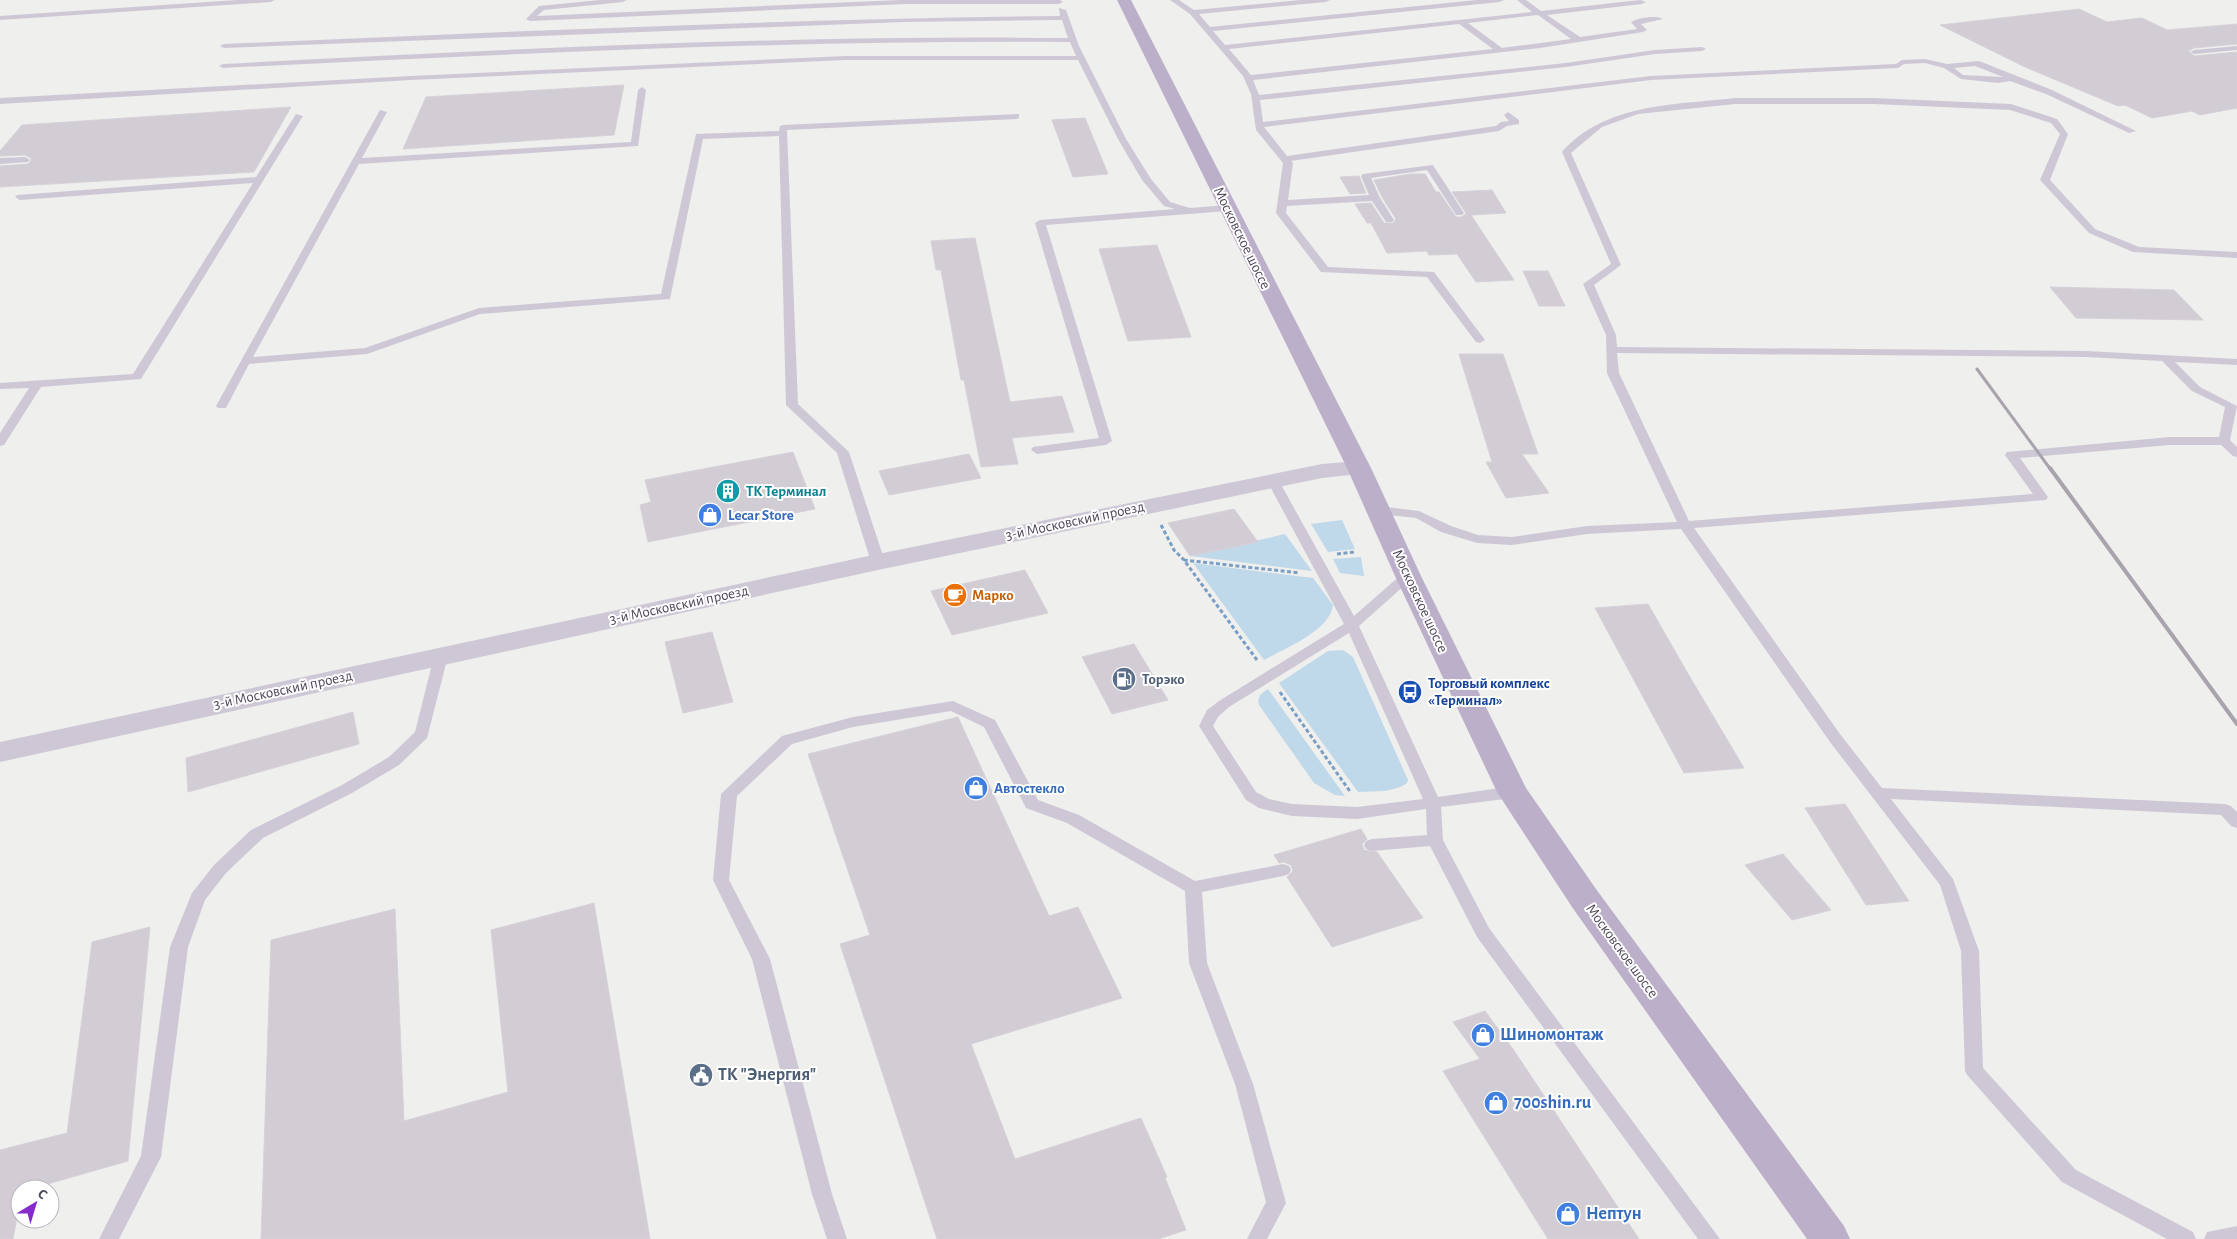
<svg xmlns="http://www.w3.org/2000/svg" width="2237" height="1239" viewBox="0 0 2237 1239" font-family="'Alegreya Sans',sans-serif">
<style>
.green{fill:#bfd8ea}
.building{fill:#d2cdd4;stroke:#d6d1d8}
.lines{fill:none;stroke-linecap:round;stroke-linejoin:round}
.path{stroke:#7a9ec4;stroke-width:3;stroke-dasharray:4 2.5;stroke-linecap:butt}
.service{fill:#cec8d6;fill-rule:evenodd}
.minor{fill:#cec8d6;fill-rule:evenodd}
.primary{fill:#bcafc9;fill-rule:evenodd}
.rail-far1{stroke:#a8a3ac;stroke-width:3}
.rail{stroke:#a8a3ac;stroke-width:4}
.labels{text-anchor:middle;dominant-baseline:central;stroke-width:4;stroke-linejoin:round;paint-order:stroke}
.street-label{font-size:15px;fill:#4f4758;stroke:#fff}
.culture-label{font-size:15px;font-weight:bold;fill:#0d838f;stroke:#fff;text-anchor:start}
.shop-label{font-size:15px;font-weight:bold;fill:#366cbe;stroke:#fff;text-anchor:start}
.food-label{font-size:15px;font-weight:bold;fill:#c56008;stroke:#fff;text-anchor:start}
.service-label{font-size:15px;font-weight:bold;fill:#4e5e75;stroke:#fff;text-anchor:start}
.transit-label{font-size:15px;font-weight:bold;fill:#164399;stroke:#fff;text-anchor:start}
.near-shop-label{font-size:18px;font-weight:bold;fill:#366cbe;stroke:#fff;text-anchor:start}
.near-service-label{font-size:18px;font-weight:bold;fill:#4e5e75;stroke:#fff;text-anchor:start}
</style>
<rect width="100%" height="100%" fill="#efefed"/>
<path class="green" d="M 1342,520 L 1355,549 L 1328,552 L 1311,524 Z
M 1285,534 L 1312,571 L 1190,556 Z
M 1361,557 L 1364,576 L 1340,573 L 1333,559 Z
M 1193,563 L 1313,578 L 1333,605 C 1330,631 1285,648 1264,660 Z
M 1343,650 L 1353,657 L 1408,780 L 1407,783 C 1393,793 1374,791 1358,792 L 1279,683 L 1328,651 Z
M 1268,689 L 1345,796 L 1335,795 L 1314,783 L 1259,705 C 1257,696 1261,694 1268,689 Z"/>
<path class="building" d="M 2079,9 L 2107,22 L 2142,18 L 2167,30 L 2237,24 L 2237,44 L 2194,48 L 2188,51 L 2194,56 L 2237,52 L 2237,108 L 2200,115 L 2192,111 L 2152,118 L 2125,105 L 2118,106 L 2025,67 L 1940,25 Z
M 624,85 L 614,135 L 403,149 L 426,97 Z
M 291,107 L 254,172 L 0,187 L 0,166 L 28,164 L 31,161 L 31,158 L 25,155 L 0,156 L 0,151 L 22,125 Z
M 1085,118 L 1108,174 L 1073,177 L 1052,120 Z
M 1411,174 L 1425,174 L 1436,192 L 1439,192 L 1456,217 L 1462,217 L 1466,213 L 1452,192 L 1492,190 L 1506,213 L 1471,215 L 1514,280 L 1476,282 L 1457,254 L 1429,255 L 1427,251 L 1387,253 L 1371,223 L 1367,223 L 1355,204 L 1371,203 L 1384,223 L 1393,223 L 1396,219 L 1382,197 L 1374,180 Z
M 1359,176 L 1366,193 L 1350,194 L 1340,177 Z
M 975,238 L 1010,402 L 1062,396 L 1074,432 L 1012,438 L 1018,464 L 981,467 L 964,380 L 961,380 L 941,270 L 936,270 L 931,241 Z
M 1157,245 L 1191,337 L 1128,341 L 1099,249 Z
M 1523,271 L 1548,271 L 1565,306 L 1539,306 Z
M 2050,287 L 2174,290 L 2203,320 L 2076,318 Z
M 1459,354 L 1503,354 L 1538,454 L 1522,454 L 1549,493 L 1506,498 L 1486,462 L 1492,462 Z
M 793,452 L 815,509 L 648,542 L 640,505 L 651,502 L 645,480 Z
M 969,454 L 981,478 L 889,495 L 879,471 Z
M 1234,509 L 1258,542 L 1190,556 L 1168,523 Z
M 1025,570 L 1048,613 L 952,635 L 931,591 Z
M 1648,604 L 1687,672 L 1744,768 L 1684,773 L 1595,608 Z
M 712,632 L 733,702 L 683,713 L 665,642 Z
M 1134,644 L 1168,700 L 1112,714 L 1082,657 Z
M 353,712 L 359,744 L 188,792 L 186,758 Z
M 958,717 L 1049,916 L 1078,907 L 1122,998 L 971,1044 L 1015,1159 L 1141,1118 L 1167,1177 L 1165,1178 L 1186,1230 L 1158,1239 L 937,1239 L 840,944 L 870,935 L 808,754 Z
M 1845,804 L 1909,901 L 1866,905 L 1805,808 Z
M 1361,829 L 1367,839 L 1362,844 L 1364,850 L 1377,852 L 1423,918 L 1332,947 L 1287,877 L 1293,871 L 1291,865 L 1284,862 L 1279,863 L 1274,855 Z
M 1783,854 L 1831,910 L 1792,920 L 1745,865 Z
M 594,903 L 650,1239 L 261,1239 L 271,940 L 395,909 L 404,1121 L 508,1092 L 491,930 Z
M 150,927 L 128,1161 L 30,1189 L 20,1189 L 20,1201 L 13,1239 L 0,1239 L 0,1150 L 67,1133 L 92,942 Z
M 1485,1011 L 1513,1049 L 1639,1239 L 1548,1239 L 1443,1071 L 1480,1059 L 1453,1022 Z"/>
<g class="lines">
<path class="path" d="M 1161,525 L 1174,550 L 1184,560
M 1337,554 L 1355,552
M 1257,660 L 1184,560 L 1300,573
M 1280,692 L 1351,793"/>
<path class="service" d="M 237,0 L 275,0 L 271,2 L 0,20 L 0,16 Z
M 600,0 L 627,0 L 623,2 L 544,10 L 537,16 L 900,0 L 1060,0 L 1063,2 L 1059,4 L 905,4 L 530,21 L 526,19 L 539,6 Z
M 1170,0 L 1179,0 L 1194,10 L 1301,0 L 1330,0 L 1326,2 L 1199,14 L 1210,27 L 1477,0 L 1504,0 L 1500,2 L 1213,31 L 1225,45 L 1532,12 L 1517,0 L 1526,0 L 1541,11 L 1640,0 L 1646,2 L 1642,4 L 1547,15 L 1580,37 L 1637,29 L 1631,22 C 1638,18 1656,15 1663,19 L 1641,24 L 1647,30 L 1643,32 L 1540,48 L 1253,80 L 1259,95 L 1566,63 L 1655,50 L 1702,47 L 1706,49 L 1702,51 L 1655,54 L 1566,67 L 1260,100 L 1263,122 L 1651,76 L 1896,64 L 1902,60 L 1925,59 L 1947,64 L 1979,61 L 2052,90 L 2136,131 L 2129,133 L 2046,94 L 2010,81 L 1998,83 L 1961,79 L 1944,68 L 1925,63 L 1904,64 L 1898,68 L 1651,80 L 1264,127 L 1287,156 L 1496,126 L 1501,122 L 1509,121 L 1504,115 L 1508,112 L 1519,120 L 1519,124 L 1507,126 L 1499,131 L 1291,161 L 1293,163 L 1288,200 L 1369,195 L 1361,176 L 1363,174 L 1433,165 L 1464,213 L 1462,215 L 1456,215 L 1427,170 L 1371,178 L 1380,198 L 1394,220 L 1392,222 L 1386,222 L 1372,201 L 1287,206 L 1286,213 L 1328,267 L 1434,272 L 1485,340 L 1480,343 L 1476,342 L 1427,277 L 1321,272 L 1276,213 L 1283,163 L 1256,130 L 1251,94 L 1243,76 L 1190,14 ZM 1538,15 L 1571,39 L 1502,48 L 1468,23 ZM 1459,24 L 1493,49 L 1251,75 L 1229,49 ZM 1975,66 L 2003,77 L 1963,75 L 1954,68 Z
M 1059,8 L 1066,10 L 1079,46 L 1126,139 L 1151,179 L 1170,202 L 1190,208 L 1228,205 L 1233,208 L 1228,211 L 1046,225 L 1112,441 L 1106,445 L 1037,454 L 1031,450 L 1033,447 L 1099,438 L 1035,223 L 1040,220 L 1175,209 L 1164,206 L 1142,180 L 1118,139 L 1078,60 L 846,60 L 411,80 L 0,104 L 0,98 L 411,76 L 846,56 L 1076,56 L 1070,42 C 787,40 505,54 223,68 L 219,66 L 223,64 C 505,49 786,35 1068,38 L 1062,20 L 903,22 L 224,48 L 220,46 L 224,44 C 503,32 781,19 1060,16 Z
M 2237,46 L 2237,50 L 2194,54 L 2190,52 L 2194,50 Z
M 642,87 L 646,90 L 638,146 L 359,164 L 253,357 L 365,348 L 479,308 L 661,294 L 696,134 L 779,131 L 780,126 L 783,125 L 1019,114 L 1019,118 L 1016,119 L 787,130 L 798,404 L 849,452 L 885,562 L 883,565 L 873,565 L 871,562 L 837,453 L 786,405 L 779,136 L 703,139 L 670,299 L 480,314 L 367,354 L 249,364 L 226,408 L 218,408 L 216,406 L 380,110 L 387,112 L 362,158 L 631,142 L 638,90 Z
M 1735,98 L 1874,98 L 2011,104 L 2057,119 L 2068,134 L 2050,180 L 2095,229 L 2139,247 L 2237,252 L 2237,258 L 2133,252 L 2089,233 L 2040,180 L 2060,134 L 2051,123 L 2010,110 L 1874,104 L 1735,104 L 1638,114 L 1602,127 L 1571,153 L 1621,265 L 1594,285 L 1616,335 L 1617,347 L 2086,351 L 2237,359 L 2237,365 L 2175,362 L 2200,387 L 2237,406 L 2230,440 L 2237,447 L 2237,457 L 2233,456 L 2221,445 L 2170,445 L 2020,458 L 2048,497 L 2046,500 L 1694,528 L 1840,734 L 1882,788 L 2225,804 L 2231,806 L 2237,812 L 2237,828 L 2231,826 L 2221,815 L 1891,799 L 1953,879 L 1979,951 L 1983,1068 L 2076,1170 L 2193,1232 L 2196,1239 L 2167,1239 L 2062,1182 L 1968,1076 L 1965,1071 L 1961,951 L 1940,885 L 1830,742 L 1681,529 L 1587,534 L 1512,545 L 1477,543 L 1441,532 L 1416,518 L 1378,514 L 1372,510 L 1378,506 L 1419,511 L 1451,526 L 1478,535 L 1512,537 L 1587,526 L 1677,522 L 1607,373 L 1606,335 L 1583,284 L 1611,264 L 1562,152 C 1605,103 1675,105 1735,98 ZM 1617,353 L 2086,357 L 2162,361 L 2192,391 L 2225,407 L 2219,437 L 2170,437 L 2007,452 L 2005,455 L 2033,494 L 1689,521 L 1619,373 Z
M 296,114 L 303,116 L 141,379 L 41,387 L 4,445 L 0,446 L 0,433 L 29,388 L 0,389 L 0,383 L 133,374 L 253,183 L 20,200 L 15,197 L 17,195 L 256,177 Z
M 25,157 L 30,160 L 28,162 L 0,164 L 0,158 Z
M 1273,477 L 1279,481 L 1354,616 L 1403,573 L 1408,572 L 1415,576 L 1359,626 L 1438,797 L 1513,786 L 1518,788 L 1521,792 L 1518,796 L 1513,798 L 1441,807 L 1443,840 L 1489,928 L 1720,1239 L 1698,1239 L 1477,937 L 1430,846 L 1372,851 L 1366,849 L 1364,845 L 1366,841 L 1372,839 L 1427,835 L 1426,809 L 1357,819 L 1292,816 L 1259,808 L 1246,800 L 1199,726 L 1207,710 L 1219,701 L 1344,624 L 1267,481 ZM 1349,633 L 1423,799 L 1357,807 L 1292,804 L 1269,799 L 1256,792 L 1213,726 L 1218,717 L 1229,707 Z
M 441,651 L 446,653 L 448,656 L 427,738 L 399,765 L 352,793 L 263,838 L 226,873 L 205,900 L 188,947 L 161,1157 L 119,1239 L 99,1239 L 141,1156 L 170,947 L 192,893 L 214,865 L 251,830 L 342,785 L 389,757 L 415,732 L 434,656 L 436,653 Z
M 953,701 L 995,720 L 1038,800 L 1079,815 L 1195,881 L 1283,864 L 1289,866 L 1291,870 L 1289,874 L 1283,876 L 1202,892 L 1207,963 L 1253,1084 L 1286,1203 L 1267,1239 L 1247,1239 L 1266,1202 L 1235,1084 L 1189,963 L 1185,891 L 1067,823 L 1026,808 L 984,727 L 951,711 L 853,727 L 792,744 L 737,796 L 729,880 L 770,959 L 832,1194 L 847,1239 L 827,1239 L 812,1194 L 752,959 L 713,880 L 721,794 L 782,736 L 853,717 Z
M 2237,1226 L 2237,1239 L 2204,1239 L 2207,1232 Z"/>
<path class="minor" d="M 1359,461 L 1368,463 L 1371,468 L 1368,473 L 1322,478 L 878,570 L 0,762 L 0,742 L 878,554 L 1322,464 Z"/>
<path class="primary" d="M 1117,0 L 1131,0 L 1371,468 L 1421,576 L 1526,788 L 1596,889 L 1844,1226 L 1850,1239 L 1807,1239 L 1572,907 L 1497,792 L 1395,576 L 1347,468 Z"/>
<path class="rail-far1" d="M 1977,369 L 2051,470"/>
<path class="rail" d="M 2050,468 L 2237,724"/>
</g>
<defs>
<g id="building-disc" transform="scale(1.25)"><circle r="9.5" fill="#0f9aa8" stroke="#fff"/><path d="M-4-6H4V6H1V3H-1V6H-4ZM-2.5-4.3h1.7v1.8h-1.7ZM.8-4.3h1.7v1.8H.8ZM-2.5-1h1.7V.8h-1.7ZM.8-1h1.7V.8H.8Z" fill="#fff"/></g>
<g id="shop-disc" transform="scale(1.25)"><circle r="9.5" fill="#3f7fe0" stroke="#fff"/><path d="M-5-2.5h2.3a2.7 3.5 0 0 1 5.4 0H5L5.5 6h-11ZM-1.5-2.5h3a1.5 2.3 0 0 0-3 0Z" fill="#fff"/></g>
<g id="cafe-disc" transform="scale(1.25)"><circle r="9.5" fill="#e8710a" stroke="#fff"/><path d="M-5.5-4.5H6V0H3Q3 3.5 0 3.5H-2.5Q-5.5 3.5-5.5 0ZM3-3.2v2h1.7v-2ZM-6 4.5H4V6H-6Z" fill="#fff"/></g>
<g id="fuel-disc" transform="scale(1.25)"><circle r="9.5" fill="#5c6f8a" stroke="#fff"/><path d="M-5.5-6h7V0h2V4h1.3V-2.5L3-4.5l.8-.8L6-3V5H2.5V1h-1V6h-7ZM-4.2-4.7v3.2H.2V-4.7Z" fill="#fff"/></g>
<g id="bus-disc" transform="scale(1.25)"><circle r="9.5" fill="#1a4fb4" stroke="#fff"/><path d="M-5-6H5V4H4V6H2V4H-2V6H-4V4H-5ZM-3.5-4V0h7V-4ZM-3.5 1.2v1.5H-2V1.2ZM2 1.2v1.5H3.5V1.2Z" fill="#fff"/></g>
<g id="civic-disc" transform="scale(1.25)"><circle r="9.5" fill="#5c6f8a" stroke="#fff"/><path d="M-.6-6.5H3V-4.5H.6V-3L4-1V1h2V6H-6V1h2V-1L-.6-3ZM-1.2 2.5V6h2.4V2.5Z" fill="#fff"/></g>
</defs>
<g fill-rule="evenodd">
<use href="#building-disc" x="728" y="491"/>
<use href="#shop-disc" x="710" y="515"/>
<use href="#cafe-disc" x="955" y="595"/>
<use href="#fuel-disc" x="1124" y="679"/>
<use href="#bus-disc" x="1410" y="692"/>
<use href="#shop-disc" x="976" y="788"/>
<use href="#shop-disc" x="1483" y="1035"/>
<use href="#civic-disc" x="701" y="1075"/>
<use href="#shop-disc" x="1496" y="1103"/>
<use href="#shop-disc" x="1568" y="1214"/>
</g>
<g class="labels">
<g class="street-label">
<text transform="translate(1242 238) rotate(64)">Московское шоссе</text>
<text transform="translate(1075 521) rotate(-12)">3-й Московский проезд</text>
<text transform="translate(1420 601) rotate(65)">Московское шоссе</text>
<text transform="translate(679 605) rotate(-12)">3-й Московский проезд</text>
<text transform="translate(283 690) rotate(-12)">3-й Московский проезд</text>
<text transform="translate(1622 951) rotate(54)">Московское шоссе</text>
</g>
<g class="culture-label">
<text x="746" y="491">ТК Терминал</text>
</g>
<g class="shop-label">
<text x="728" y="515">Lecar Store</text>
<text x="994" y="788">Автостекло</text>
</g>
<g class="food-label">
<text x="972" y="595">Марко</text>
</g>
<g class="service-label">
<text x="1142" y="679">Торэко</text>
</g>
<g class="transit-label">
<text x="1428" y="683">Торговый комплекс<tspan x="1428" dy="17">«Терминал»</tspan></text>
</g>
<g class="near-shop-label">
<text x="1500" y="1035">Шиномонтаж</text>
<text x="1514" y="1103">700shin.ru</text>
<text x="1586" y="1214">Нептун</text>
</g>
<g class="near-service-label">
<text x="718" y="1075">ТК "Энергия"</text>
</g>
</g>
<g transform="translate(35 1204) rotate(38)"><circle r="24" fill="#ffffff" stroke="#b9b5bc"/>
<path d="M0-4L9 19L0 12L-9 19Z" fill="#872bcc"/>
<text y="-8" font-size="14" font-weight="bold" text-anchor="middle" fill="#4f4758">С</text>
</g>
</svg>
